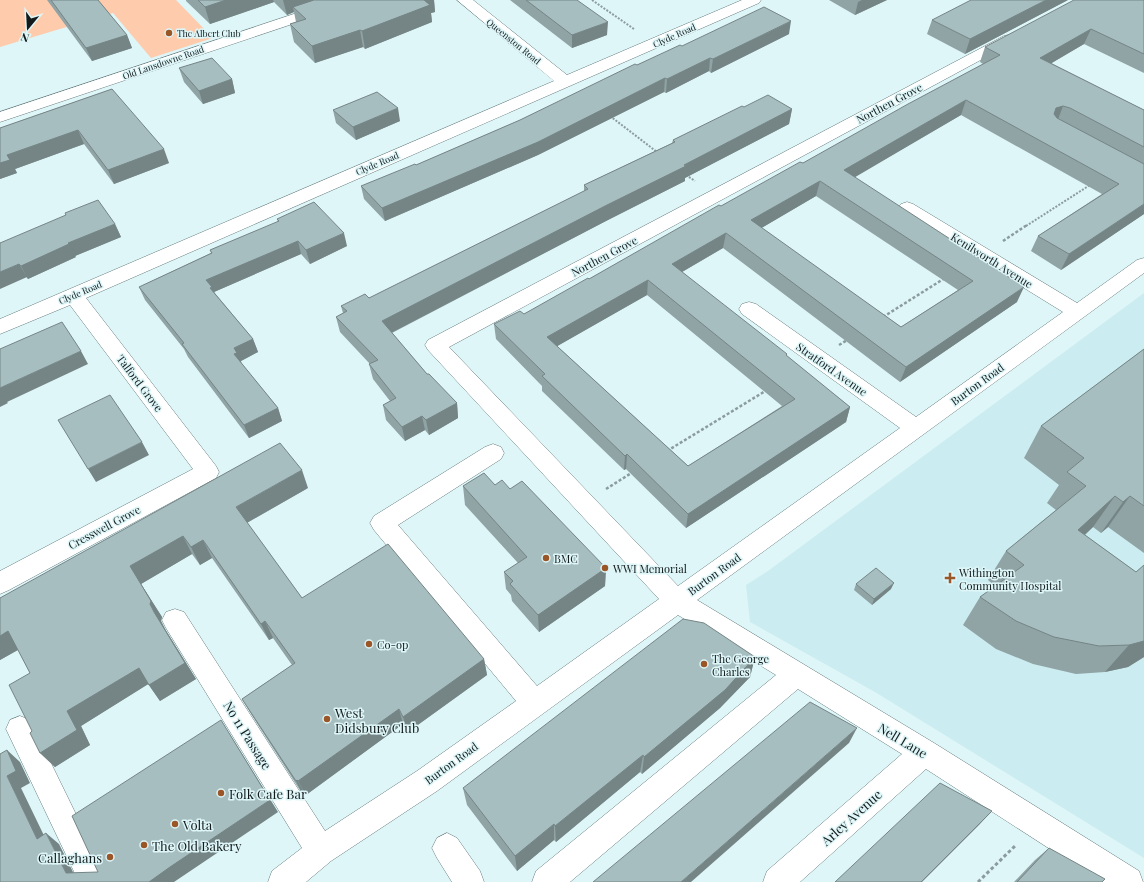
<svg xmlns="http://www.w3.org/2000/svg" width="1144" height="882" viewBox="0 0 1144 882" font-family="'Playfair Display',serif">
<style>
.built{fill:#cbecf0}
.green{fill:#fecbad}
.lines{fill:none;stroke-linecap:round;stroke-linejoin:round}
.minor-casing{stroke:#667b7d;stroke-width:1}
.path-far2{stroke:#8b9c9e;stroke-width:2;stroke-dasharray:2 1.5;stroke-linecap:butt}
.path-far1{stroke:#8b9c9e;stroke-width:2.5;stroke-dasharray:3 2;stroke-linecap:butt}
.path{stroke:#8b9c9e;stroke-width:3;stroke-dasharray:3.5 2.5;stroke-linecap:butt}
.minor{fill:#fff;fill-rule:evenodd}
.wall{fill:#90a3a5;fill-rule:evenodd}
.shaded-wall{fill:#758586}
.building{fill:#a7bec0;stroke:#758586;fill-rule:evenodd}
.poi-dot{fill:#9a5627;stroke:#def6f8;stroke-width:1.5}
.labels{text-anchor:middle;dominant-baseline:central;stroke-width:3;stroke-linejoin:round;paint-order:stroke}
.far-poi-label{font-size:9px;fill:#121a1b;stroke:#def6f8;text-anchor:start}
.far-street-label{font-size:9px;fill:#121a1b;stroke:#def6f8}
.street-label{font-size:11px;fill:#121a1b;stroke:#def6f8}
.poi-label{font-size:11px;fill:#121a1b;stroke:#def6f8;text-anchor:start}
.near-poi-label{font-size:13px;fill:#121a1b;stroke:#def6f8;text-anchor:start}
.near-street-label{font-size:13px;fill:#121a1b;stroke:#def6f8}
</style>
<rect width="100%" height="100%" fill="#def6f8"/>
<path class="built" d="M 1144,293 L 1144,858 L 875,692 L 750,622 L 746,585 L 768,571 Z"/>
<path class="green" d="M 0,0 L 176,0 L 213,38 L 151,58 L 113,13 L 0,47 Z"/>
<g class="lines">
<g class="minor-casing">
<path id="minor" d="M 336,0 L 357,0 L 355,3 L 0,122 L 0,112 Z
M 457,0 L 473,0 L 567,75 L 742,0 L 761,0 L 759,3 L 86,298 L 216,466 L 219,472 L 216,478 L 9,590 L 0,594 L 0,571 L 193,469 L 70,305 L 0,334 L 0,319 L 554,81 Z
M 1009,35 L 1014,36 L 1016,39 L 1014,42 L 449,347 L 678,586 L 900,428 L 742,314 L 739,309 L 742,304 L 749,302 L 756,304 L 916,417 L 1063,312 L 901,212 L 898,208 L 901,204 L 907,202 L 913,204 L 1077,303 L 1137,260 L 1144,258 L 1144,273 L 697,600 L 934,743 L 1139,871 L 1143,882 L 1101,882 L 926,769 L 800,882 L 763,882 L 767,871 L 902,754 L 798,689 L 570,882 L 532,882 L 536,871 L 776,675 L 678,615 L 437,791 L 331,861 L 306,882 L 268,882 L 272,871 L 302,848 L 166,628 L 162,620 L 166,612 L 175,609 L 184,612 L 325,831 L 417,771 L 516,701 L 374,530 L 370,523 L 374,516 L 485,447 L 493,444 L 501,447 L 504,453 L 501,459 L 398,525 L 537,686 L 659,599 L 428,350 L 425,345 L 428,340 L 1004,36 Z
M 20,716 L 30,720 L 109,882 L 79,882 L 6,729 L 10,720 Z
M 447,833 L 457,838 L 480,871 L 484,882 L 452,882 L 437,858 L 432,848 L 437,838 Z"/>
</g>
<path class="path-far2" d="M 592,0 L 634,29
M 610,116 L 657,152
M 686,175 L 695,181
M 1026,226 L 1090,185"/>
<path class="path-far1" d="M 1003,241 L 1027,225
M 883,317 L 945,278
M 839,345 L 849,339
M 667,451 L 767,390
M 606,489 L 633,472"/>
<path class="path" d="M 978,882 L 1016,845"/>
<use href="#minor" class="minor"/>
</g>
<path class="wall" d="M 47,0 L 98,0 L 127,35 L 132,48 L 92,61 Z
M 186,0 L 434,0 L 435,12 L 431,13 L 432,22 L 365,49 L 363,47 L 315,63 L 294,42 L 290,24 L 296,22 L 294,12 L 287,15 L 274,2 L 210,24 L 186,1 Z
M 510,0 L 577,0 L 607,35 L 572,48 Z
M 829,0 L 887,0 L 855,15 Z
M 1068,0 L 965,54 L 927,34 L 932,20 Z
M 1144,0 L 1144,73 L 1084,44 L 1051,63 L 1144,110 L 1144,214 L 1061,270 L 1031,251 L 1038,236 L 1102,194 L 961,115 L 854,177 L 1017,302 L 900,382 L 723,248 L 682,272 L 850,407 L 846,422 L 686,528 L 626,469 L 624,470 L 542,391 L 542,386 L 496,339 L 494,324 L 524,314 L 589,279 L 721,206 L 803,163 L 983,64 L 980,62 L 985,47 ZM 816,196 L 958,290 L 901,327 L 761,228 ZM 647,295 L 782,406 L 688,466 L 557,346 Z
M 789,34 L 711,73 L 709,71 L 666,93 L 664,92 L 538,155 L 385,221 L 364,199 L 361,186 L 416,165 L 520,120 L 637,65 L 682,46 Z
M 179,68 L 232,79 L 235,93 L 203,104 L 184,82 Z
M 112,89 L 169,163 L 114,184 L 84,144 L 15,169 L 17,173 L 0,179 L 0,128 Z
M 744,107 L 792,109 L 789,124 L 685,178 L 685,181 L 606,221 L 392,333 L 427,374 L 457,403 L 458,418 L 429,435 L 425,430 L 405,441 L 386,420 L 383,405 L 390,401 L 373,379 L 369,364 L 370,364 L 340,332 L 336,317 L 343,313 L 341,306 L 369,298 L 584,191 L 584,185 L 672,143 L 673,140 Z
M 333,110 L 400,121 L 356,140 L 336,123 Z
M 277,219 L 347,246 L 310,264 L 301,254 L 214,292 L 253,339 L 258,352 L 241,361 L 241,363 L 278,408 L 282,421 L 249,438 L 188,357 L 184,349 L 145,300 L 139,287 L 211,253 L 210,250 L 278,222 Z
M 115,224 L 121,237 L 75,256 L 76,257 L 28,279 L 0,243 Z
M 1144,349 L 1144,553 L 1108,527 L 1101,533 L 1093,527 L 1085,535 L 1136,572 L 1144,565 L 1144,657 L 1128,667 L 1105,672 L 1076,674 L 1033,664 L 996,649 L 963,625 L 980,597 L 995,586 L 988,580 L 1006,551 L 1056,510 L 1047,503 L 1059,485 L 1024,458 L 1041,426 Z
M 495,485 L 510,489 L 606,568 L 605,586 L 539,632 L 512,601 L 511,595 L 506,589 L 504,572 L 518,563 L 465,505 L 463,486 Z
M 308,488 L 247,523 L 302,598 L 484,659 L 487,675 L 408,732 L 403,724 L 306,795 L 305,794 L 303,795 L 251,714 L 242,699 L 292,665 L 273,638 L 269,640 L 212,558 L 200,565 L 192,554 L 141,584 L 162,617 L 161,621 L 165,629 L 196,679 L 160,701 L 148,684 L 81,726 L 90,745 L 55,767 L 40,753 L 32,731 L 30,673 L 18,650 L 0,660 L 0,598 Z
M 856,584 L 891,589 L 872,605 L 854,590 Z
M 755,657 L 750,677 L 720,708 L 642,774 L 640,772 L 556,842 L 554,840 L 517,871 L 467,805 L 463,788 Z
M 1049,848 L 1102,882 L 1014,882 L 1035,860 Z"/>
<path class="shaded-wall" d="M 226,0 L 273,0 L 274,2 L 210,24 L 205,7 Z
M 283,0 L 331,0 L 293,7 L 294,12 L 287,15 Z
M 422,0 L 434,0 L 435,12 L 431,13 L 432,22 L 365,49 L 362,31 Z
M 862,0 L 887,0 L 855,15 L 858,2 Z
M 1046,0 L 1068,0 L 965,54 L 970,39 Z
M 791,21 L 789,34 L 711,73 L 713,59 Z
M 608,22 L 607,35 L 572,48 L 572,35 Z
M 1091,29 L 1084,44 L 1035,73 L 1040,58 Z
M 360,30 L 363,47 L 315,63 L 312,46 Z
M 127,35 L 132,48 L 92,61 L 86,48 Z
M 710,58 L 709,71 L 666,93 L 667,79 Z
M 665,78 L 664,92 L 538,155 L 385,221 L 382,208 Z
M 232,79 L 235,93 L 203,104 L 199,91 Z
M 966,100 L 961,115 L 840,186 L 844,170 Z
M 1063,106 L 1057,122 L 1050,123 L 1056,108 Z
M 398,108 L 400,121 L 356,140 L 353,127 Z
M 792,109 L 789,124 L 685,178 L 685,181 L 606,221 L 385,336 L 382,321 L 684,165 Z
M 78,130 L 84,144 L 15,169 L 17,173 L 0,179 L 0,163 L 7,155 Z
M 164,149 L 169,163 L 114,184 L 108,170 Z
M 820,181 L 816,196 L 748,236 L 751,220 Z
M 1144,204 L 1144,214 L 1061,270 L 1069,254 Z
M 115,224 L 121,237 L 75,256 L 76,257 L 28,279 L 21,266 L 68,243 Z
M 344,233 L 347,246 L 310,264 L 306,250 Z
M 726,233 L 723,248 L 670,279 L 672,264 Z
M 298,241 L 301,254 L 214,292 L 217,300 L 206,280 Z
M 19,264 L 27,277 L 0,289 L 0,272 Z
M 648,280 L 647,295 L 547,352 L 547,337 Z
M 1024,287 L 1017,302 L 900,382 L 906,367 Z
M 253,339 L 258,352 L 241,361 L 242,366 L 234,354 L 234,348 Z
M 81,351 L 88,364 L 7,402 L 8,403 L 0,407 L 0,388 Z
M 457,403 L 458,418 L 429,435 L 426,420 Z
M 850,407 L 846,422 L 686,528 L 688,514 Z
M 278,408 L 282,421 L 249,438 L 244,425 Z
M 422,416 L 425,430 L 405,441 L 402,427 Z
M 142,442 L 149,455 L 96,482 L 88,469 Z
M 627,454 L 626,469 L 624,470 L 625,456 Z
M 302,470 L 308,488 L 243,525 L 236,507 Z
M 1115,496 L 1093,527 L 1057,560 L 1078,530 Z
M 1130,496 L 1108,527 L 1101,533 L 1123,502 Z
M 183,536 L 192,554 L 141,584 L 162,617 L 161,621 L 165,629 L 196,679 L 160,701 L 149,685 L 154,612 L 130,566 Z
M 203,540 L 212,558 L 200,565 L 191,547 Z
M 606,568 L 605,586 L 539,632 L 538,615 Z
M 894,583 L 891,589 L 872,605 L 874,599 Z
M 265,621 L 273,638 L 269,640 L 261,624 Z
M 8,631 L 23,647 L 0,660 L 0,636 Z
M 1144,641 L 1144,657 L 1128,667 L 1105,672 L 1129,645 Z
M 755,657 L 750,677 L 720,708 L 642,774 L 644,757 Z
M 484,659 L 487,675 L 408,732 L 403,717 Z
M 139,668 L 150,683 L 81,726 L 90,745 L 55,767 L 40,753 L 67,711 Z
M 399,709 L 403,724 L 306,795 L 298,781 Z
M 857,728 L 849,743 L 691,882 L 681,882 Z
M 229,733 L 278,812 L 174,882 L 149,882 Z
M 7,750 L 20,762 L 30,783 L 21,788 L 51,850 L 37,839 L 7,776 Z
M 643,755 L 640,772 L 556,842 L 555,826 Z
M 297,780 L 305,794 L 303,795 L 296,781 Z
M 992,811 L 979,825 L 922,882 L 921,882 Z
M 554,824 L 554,840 L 517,871 L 515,856 Z
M 46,833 L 59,844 L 78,882 L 66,873 Z"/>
<path class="building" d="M 51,0 L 98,0 L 127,35 L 86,48 Z
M 198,0 L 226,0 L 205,7 Z
M 314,0 L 424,0 L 430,5 L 362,31 L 360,30 L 312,46 L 290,24 L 306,19 L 293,7 Z
M 526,0 L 577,0 L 608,22 L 572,35 Z
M 971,0 L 1046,0 L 970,39 L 932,20 Z
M 1074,0 L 1144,0 L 1144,54 L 1091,29 L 1040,58 L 1144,110 L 1144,147 L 1070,108 L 1063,106 L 1056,108 L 1054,114 L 1057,118 L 1144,164 L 1144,204 L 1069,254 L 1038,236 L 1119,184 L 966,100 L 844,170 L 1024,287 L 906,367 L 726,233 L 672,264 L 787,354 L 786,355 L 850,407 L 688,514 L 627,454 L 625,456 L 542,376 L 545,374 L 494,324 L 520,311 L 524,314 L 588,278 L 589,279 L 719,205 L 721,206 L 800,162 L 803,163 L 908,104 L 1000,55 L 985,47 ZM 820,181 L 973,281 L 901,327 L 751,220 ZM 648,280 L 795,399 L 688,466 L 547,337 Z
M 764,7 L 791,21 L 713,59 L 710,58 L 667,79 L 665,78 L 538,142 L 382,208 L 361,186 L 415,164 L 416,165 L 520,120 L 635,64 L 637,65 L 680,45 L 682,46 Z
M 212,58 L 232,79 L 199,91 L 179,68 Z
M 112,89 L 164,149 L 108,170 L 78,130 L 7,155 L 10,160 L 0,163 L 0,128 Z
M 377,92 L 398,108 L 353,127 L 333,110 Z
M 768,95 L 792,109 L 684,165 L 686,166 L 607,205 L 382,321 L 427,374 L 429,374 L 457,403 L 426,420 L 422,416 L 402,427 L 383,405 L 396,398 L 369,364 L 378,360 L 336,317 L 347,311 L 341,306 L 365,294 L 369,298 L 588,189 L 584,185 L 675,142 L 673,140 L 742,106 L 744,107 Z
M 98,200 L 115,224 L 68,243 L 69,244 L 21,266 L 19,264 L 0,272 L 0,243 L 66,215 L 65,213 Z
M 314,202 L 344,233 L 306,250 L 298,241 L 206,280 L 212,287 L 210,288 L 253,339 L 234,348 L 237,353 L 234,354 L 278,408 L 244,425 L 182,344 L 184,343 L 139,287 L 212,253 L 210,250 L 279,221 L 277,219 Z
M 62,322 L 81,351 L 0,388 L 0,349 Z
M 1144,349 L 1144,506 L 1130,496 L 1123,502 L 1115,496 L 1078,530 L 1136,572 L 1144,565 L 1144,641 L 1129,645 L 1099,646 L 1054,637 L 1016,621 L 980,597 L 1024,565 L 1006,551 L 1086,486 L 1067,472 L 1084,458 L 1041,426 Z
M 110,395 L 142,442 L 88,469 L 58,420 Z
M 280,443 L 302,470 L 236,507 L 302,598 L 388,544 L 484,659 L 403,717 L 399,709 L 298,781 L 297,780 L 296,781 L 242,699 L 295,663 L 265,621 L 261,624 L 203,540 L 191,547 L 183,536 L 130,566 L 151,601 L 150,604 L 154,612 L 185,663 L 149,685 L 139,668 L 67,711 L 77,730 L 40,753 L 30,733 L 32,731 L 9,685 L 30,673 L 8,631 L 0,636 L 0,598 Z
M 484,473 L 495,485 L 502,480 L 510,489 L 522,481 L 606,568 L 538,615 L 510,584 L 513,581 L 504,572 L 527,557 L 463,486 Z
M 876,568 L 894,583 L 874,599 L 856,584 Z
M 683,619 L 704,623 L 755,657 L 725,690 L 644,757 L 643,755 L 555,826 L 554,824 L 515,856 L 463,788 Z
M 810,702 L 857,728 L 681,882 L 593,882 Z
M 221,720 L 270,800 L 170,867 L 149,882 L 0,882 L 0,754 L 7,750 L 16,771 L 7,776 L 37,839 L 46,833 L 66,873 L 98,872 L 72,816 Z
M 940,783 L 992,811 L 921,882 L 835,882 Z
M 1049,848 L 1105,879 L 1102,882 L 1017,882 Z"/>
<g class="poi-dot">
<circle cx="169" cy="33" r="4"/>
<circle cx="546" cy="558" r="4"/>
<circle cx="605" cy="568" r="4"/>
<path d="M948 572h4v4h4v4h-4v4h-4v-4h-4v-4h4z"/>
<circle cx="369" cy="644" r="4"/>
<circle cx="704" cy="664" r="4"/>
<circle cx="327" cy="719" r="4"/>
<circle cx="221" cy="793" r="4"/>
<circle cx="175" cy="824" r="4"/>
<circle cx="144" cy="845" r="4"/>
<circle cx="110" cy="857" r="4"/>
</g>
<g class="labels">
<g class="far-poi-label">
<text x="177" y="33">The Albert Club</text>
</g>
<g class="far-street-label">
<text transform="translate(674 35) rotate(-24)">Clyde Road</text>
<text transform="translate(514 41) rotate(39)">Queenston Road</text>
<text transform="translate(163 62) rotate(-19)">Old Lansdowne Road</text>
<text transform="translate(377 163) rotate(-23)">Clyde Road</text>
<text transform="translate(80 292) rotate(-23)">Clyde Road</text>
</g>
<g class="street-label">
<text transform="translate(889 103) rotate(-28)">Northen Grove</text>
<text transform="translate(604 256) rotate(-28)">Northen Grove</text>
<text transform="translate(992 260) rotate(32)">Kenilworth Avenue</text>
<text transform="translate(832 369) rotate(35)">Stratford Avenue</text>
<text transform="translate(140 383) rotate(53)">Talford Grove</text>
<text transform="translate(977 384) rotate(-36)">Burton Road</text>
<text transform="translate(104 527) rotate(-28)">Cresswell Grove</text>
<text transform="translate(714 574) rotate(-36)">Burton Road</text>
<text transform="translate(451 763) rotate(-36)">Burton Road</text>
</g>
<g class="poi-label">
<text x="554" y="558">BMC</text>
<text x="613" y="568">WWI Memorial</text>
<text x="959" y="572">Withington<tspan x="959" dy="13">Community Hospital</tspan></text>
<text x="377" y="644">Co-op</text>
<text x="712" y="658">The George<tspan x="712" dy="13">Charles</tspan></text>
</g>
<g class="near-poi-label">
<text x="335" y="712">West<tspan x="335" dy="15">Didsbury Club</tspan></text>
<text x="229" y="793">Folk Cafe Bar</text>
<text x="183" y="824">Volta</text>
<text x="152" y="845">The Old Bakery</text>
<text x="102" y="857" text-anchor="end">Callaghans</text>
</g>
<g class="near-street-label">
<text transform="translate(248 735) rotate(58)">No 11 Passage</text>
<text transform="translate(903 740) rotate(31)">Nell Lane</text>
<text transform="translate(851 817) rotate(-42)">Arley Avenue</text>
</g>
</g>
<g transform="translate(28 28) rotate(198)" stroke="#def6f8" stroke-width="3" paint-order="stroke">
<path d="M0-3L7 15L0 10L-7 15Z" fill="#121a1b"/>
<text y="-6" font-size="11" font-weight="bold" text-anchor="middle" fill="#121a1b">N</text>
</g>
</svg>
